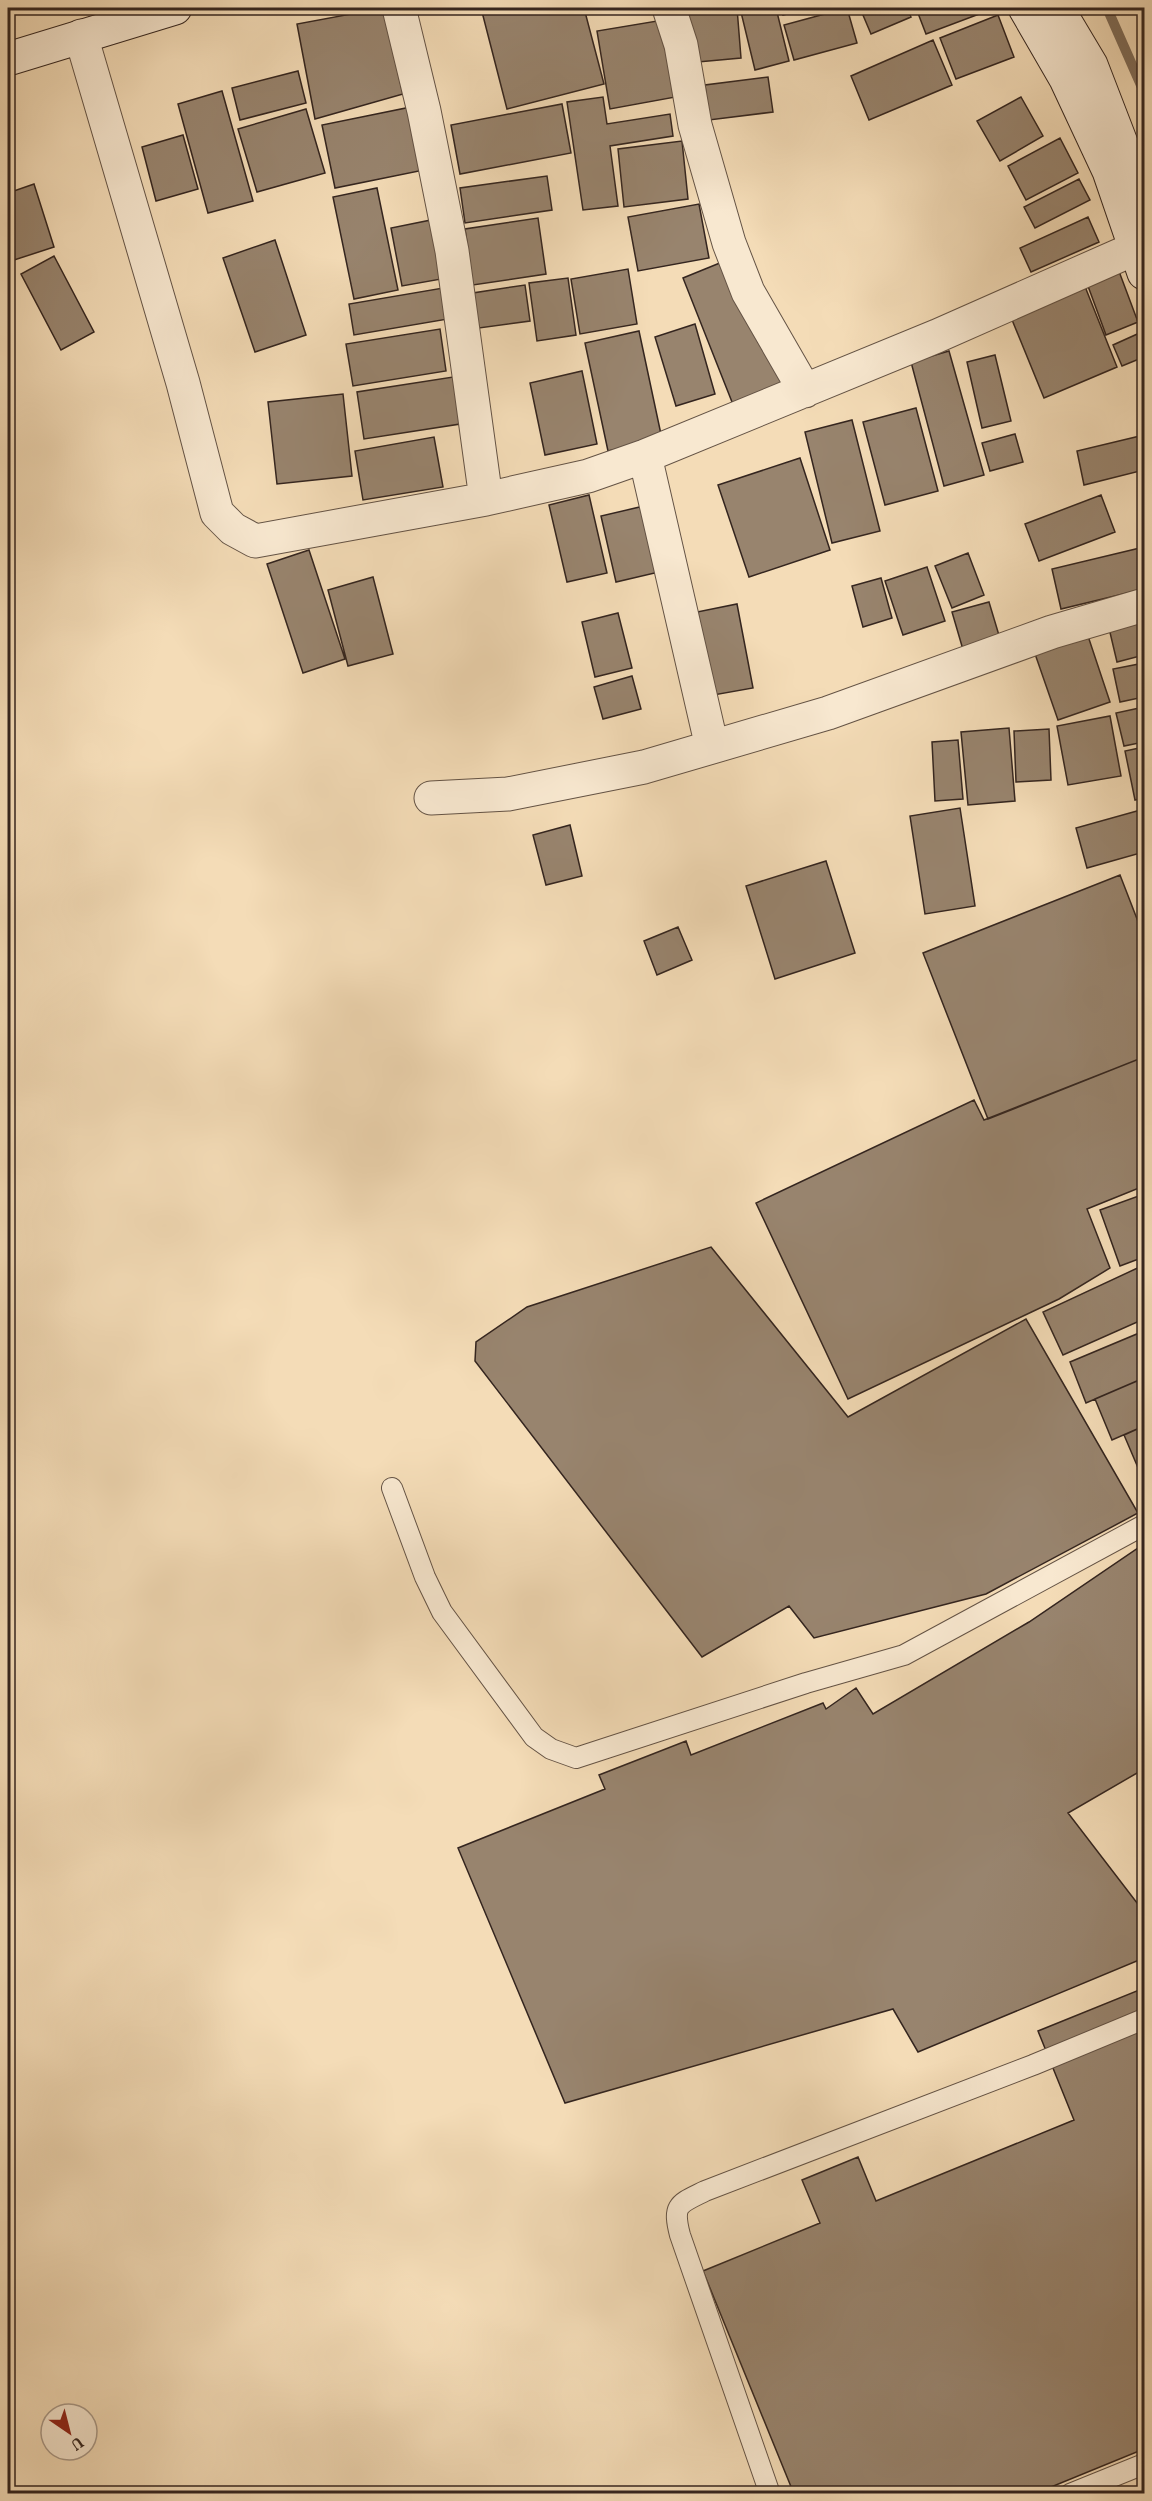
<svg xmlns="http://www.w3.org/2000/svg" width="1152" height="2501" viewBox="0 0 1152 2501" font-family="Vollkorn,serif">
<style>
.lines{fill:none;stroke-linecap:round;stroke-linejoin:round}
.stream{stroke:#806e5b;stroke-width:10}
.building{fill:#98846e;stroke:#34251f;stroke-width:1.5}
.lane-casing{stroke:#645345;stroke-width:22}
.street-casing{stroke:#645345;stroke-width:35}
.secondary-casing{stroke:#34251f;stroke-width:35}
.lane{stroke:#f8e8d0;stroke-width:20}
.street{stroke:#f8e8d0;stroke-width:33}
.secondary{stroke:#f8e8d0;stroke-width:33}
</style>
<rect width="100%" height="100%" fill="#f4dcb7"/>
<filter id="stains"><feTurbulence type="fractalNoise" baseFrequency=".00333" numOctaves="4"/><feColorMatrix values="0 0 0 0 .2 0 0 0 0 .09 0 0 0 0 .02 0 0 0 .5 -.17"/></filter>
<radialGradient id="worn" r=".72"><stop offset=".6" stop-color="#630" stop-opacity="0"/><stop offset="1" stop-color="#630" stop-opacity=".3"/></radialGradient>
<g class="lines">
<path class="stream" d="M 1107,8 L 1144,92"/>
</g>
<path class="building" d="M 383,8 L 403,94 L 315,119 L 297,24 Z
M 481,8 L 584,8 L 604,84 L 507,109 Z
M 682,8 L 737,8 L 741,58 L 687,63 Z
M 740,8 L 776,8 L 789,61 L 755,70 Z
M 781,8 L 809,8 L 783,15 Z
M 847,8 L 857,43 L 794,60 L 784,25 Z
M 860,8 L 907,8 L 911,17 L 871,34 Z
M 916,8 L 990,8 L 990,10 L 926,34 Z
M 998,15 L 1014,57 L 956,79 L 940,38 Z
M 669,19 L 681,96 L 610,109 L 597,31 Z
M 933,40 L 952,85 L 869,120 L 851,76 Z
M 298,71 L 306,103 L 240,120 L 232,88 Z
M 768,77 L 773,112 L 709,120 L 705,85 Z
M 222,91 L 253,201 L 208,213 L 178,104 Z
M 603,97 L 607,124 L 670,114 L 673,136 L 610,146 L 618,206 L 583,210 L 567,102 Z
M 1021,97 L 1043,136 L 1000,161 L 977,121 Z
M 562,104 L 571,153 L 460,174 L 451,125 Z
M 411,107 L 424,170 L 335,188 L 322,125 Z
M 306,109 L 325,173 L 257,192 L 238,129 Z
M 183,135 L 198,189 L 156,201 L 142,147 Z
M 1060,138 L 1078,173 L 1026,200 L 1008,166 Z
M 682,141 L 688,199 L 624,207 L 618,149 Z
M 547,176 L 552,210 L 465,223 L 460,188 Z
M 1079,179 L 1090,200 L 1035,228 L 1024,207 Z
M 34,184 L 54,247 L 8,262 L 8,193 Z
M 377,188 L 398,290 L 354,299 L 333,197 Z
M 699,204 L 709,258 L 638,271 L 628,217 Z
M 1088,217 L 1099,242 L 1031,272 L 1020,248 Z
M 538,218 L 546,274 L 473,285 L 465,229 Z
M 436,219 L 447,278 L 402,286 L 391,228 Z
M 275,240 L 306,335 L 255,352 L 223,258 Z
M 54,256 L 94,332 L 61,350 L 21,274 Z
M 732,258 L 783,387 L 734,407 L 683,278 Z
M 1117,266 L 1138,322 L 1106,335 L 1085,278 Z
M 628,269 L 637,324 L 580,334 L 571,279 Z
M 568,278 L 576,335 L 537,341 L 529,283 Z
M 1082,279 L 1117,367 L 1044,398 L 1008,310 Z
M 525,285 L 530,321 L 479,328 L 473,293 Z
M 443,288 L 448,319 L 354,335 L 349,304 Z
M 695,324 L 715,394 L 676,406 L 655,337 Z
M 440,329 L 446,371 L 353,386 L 346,344 Z
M 639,331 L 662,439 L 608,451 L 585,343 Z
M 1144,331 L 1144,357 L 1122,366 L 1113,345 Z
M 949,351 L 984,475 L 944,486 L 911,362 Z
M 995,355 L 1011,421 L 982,428 L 967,362 Z
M 582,371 L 597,444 L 545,455 L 530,383 Z
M 453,377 L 460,424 L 364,439 L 357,392 Z
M 343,394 L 352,476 L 277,484 L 268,402 Z
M 916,408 L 938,491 L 885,505 L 863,422 Z
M 852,420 L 880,531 L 832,543 L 805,432 Z
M 1015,434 L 1023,462 L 990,471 L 982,443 Z
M 1144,435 L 1144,470 L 1084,485 L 1077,451 Z
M 434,437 L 443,487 L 363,500 L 355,451 Z
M 800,458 L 830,550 L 749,577 L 718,485 Z
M 589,495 L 607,573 L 567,582 L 549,505 Z
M 1101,495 L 1115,532 L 1039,561 L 1025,524 Z
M 644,506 L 659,572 L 616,582 L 601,516 Z
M 1144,547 L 1144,589 L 1061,609 L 1052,569 Z
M 309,550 L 345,659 L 303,673 L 267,564 Z
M 968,553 L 984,595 L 952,608 L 935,566 Z
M 927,567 L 945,621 L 903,635 L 885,581 Z
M 373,577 L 393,654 L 348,666 L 328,590 Z
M 881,578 L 892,618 L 863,627 L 852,586 Z
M 989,602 L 1001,642 L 964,653 L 952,612 Z
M 737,604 L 753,688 L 708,696 L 692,613 Z
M 618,613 L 632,668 L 595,677 L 582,622 Z
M 1144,616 L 1144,655 L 1117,662 L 1108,624 Z
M 1087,633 L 1110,702 L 1058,720 L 1034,651 Z
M 1144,663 L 1144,697 L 1120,702 L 1113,669 Z
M 632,676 L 641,709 L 603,719 L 594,687 Z
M 1144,707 L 1144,742 L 1124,746 L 1116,713 Z
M 1110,716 L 1121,776 L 1068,785 L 1057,726 Z
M 1009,728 L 1015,801 L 968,805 L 961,732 Z
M 1049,729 L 1051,780 L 1016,782 L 1014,731 Z
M 958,740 L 963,799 L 935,801 L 932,742 Z
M 1144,747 L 1144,798 L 1135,800 L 1125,751 Z
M 960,808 L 975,906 L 925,914 L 910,816 Z
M 1144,809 L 1144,852 L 1087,868 L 1076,828 Z
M 570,825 L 582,876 L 546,885 L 533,835 Z
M 826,861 L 855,953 L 775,979 L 746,886 Z
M 1120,875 L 1144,937 L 1144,1057 L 988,1119 L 923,953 Z
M 678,927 L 692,960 L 657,975 L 644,941 Z
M 1144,1057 L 1144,1186 L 1087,1209 L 1110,1268 L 1059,1299 L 848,1399 L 756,1203 L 974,1100 L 984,1120 Z
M 1144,1194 L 1144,1257 L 1120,1266 L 1100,1210 Z
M 711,1247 L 848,1417 L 1026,1319 L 1138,1513 L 986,1594 L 814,1638 L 789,1606 L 702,1657 L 475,1361 L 476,1342 L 527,1307 Z
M 1144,1265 L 1144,1319 L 1063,1355 L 1043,1312 Z
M 1144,1331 L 1144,1378 L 1086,1403 L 1070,1362 Z
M 1144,1378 L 1144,1426 L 1112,1440 L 1095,1399 Z
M 1144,1426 L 1144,1468 L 1139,1470 L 1124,1435 Z
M 1144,1544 L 1144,1769 L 1068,1813 L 1144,1912 L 1144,1958 L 918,2052 L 893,2009 L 565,2103 L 458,1848 L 605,1789 L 599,1775 L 686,1741 L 691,1755 L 823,1703 L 826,1709 L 856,1688 L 873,1714 L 1029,1622 Z
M 1144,1988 L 1144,2449 L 1034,2494 L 794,2494 L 703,2271 L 820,2223 L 802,2180 L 858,2157 L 876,2201 L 1074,2120 L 1038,2031 Z"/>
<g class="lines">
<g class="lane-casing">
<path id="lane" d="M 392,1488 L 425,1577 L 442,1612 L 534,1737 L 551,1749 L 576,1758 L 806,1683 L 904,1655 L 1144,1525
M 770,2494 L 680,2235 C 672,2204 679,2204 705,2191 L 1033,2065 L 1144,2019
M 1070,2494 L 1144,2464"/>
</g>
<g class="street-casing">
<path id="street" d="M 399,8 L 424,111 L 452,251 L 486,499
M 669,8 L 681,45 L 695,125 L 729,243 L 748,292 L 805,391
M 81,36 L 183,383 L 217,513 L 233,529 L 255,541 L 486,499 L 588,476 L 645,456 L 937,336 L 1136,248
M 645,456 L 712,747
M 431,798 L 508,794 L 644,767 L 828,713 L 1052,632 L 1144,605"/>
</g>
<g class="secondary-casing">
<path id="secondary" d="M 1025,8 L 1066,79 L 1109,171 L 1144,273
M 1057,8 L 1091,65 L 1128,161 L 1144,198
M 8,59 L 175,8"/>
</g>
<use href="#lane" class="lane"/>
<use href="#street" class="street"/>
<use href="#secondary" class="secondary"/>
</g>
<rect width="1152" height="2501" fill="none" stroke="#f4dcb7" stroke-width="30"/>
<rect x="9" y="9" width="1134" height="2483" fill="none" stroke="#34251f" stroke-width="3"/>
<rect x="15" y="15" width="1122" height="2471" fill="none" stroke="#34251f" stroke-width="1.5"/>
<g transform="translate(69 2432) rotate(145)"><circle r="28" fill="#f8e8d0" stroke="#aa9a89" stroke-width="1.5"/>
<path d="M0-4.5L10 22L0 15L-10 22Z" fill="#8f2418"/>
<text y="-9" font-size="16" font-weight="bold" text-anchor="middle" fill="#34251f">U</text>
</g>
<rect width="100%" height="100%" filter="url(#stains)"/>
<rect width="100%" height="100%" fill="url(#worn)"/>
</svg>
